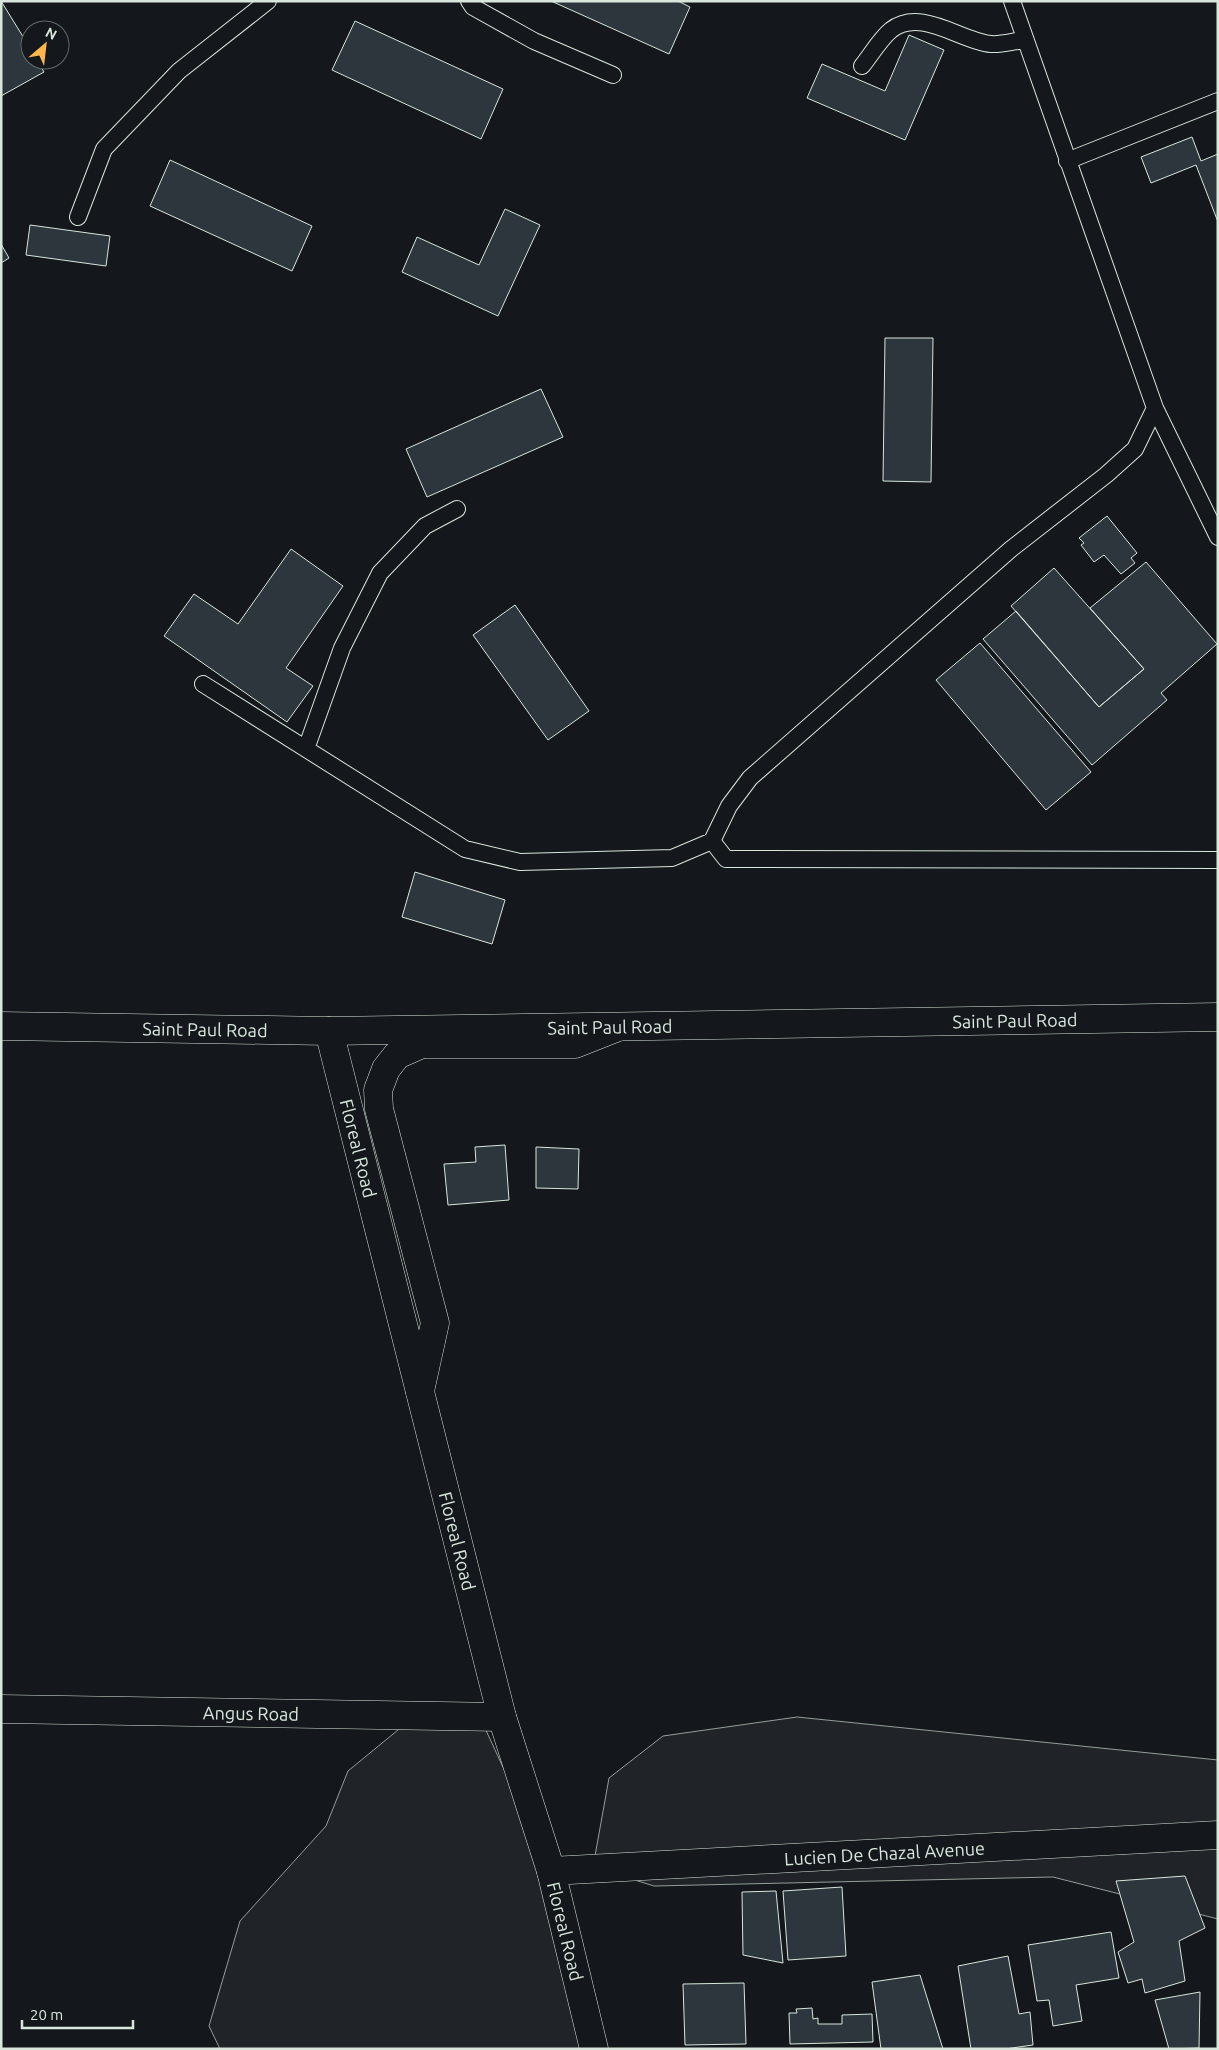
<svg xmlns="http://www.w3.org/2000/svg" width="1219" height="2050" viewBox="0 0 1219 2050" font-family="Ubuntu,sans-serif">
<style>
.green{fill:#202428;stroke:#939e99}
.building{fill:#2c363c;stroke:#d8e6dc}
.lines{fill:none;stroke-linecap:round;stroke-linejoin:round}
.lane-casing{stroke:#d8e6dc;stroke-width:18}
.street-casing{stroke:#d8e6dc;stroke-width:29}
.secondary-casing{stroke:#d8e6dc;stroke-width:29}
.lane{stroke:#14181c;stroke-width:16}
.street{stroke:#14181c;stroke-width:28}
.secondary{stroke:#14181c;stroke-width:28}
.labels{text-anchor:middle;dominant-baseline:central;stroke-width:4;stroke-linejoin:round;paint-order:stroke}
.street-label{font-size:18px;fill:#d8e6dc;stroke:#14181c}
</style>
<rect width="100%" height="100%" fill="#14181c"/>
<path class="green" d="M 415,1716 L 484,1726 L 551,1871 L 583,2049 L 220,2049 L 209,2026 L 240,1921 L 326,1826 L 348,1771 Z
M 797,1717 L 1218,1760 L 1218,1919 L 1053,1877 L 654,1886 L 593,1867 L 609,1778 L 663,1736 Z"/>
<path class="building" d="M 1,1 L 30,48 L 30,60 L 37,60 L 44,72 L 1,96 Z
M 551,1 L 678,1 L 690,7 L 669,54 Z
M 355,21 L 503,89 L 481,139 L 332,70 Z
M 909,35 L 944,50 L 905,140 L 807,98 L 822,64 L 885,91 Z
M 1192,137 L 1201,161 L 1218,154 L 1218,222 L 1196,165 L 1151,183 L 1141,157 Z
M 170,160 L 312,226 L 292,271 L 150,206 Z
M 505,209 L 540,225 L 498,316 L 402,272 L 417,237 L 479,265 Z
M 30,225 L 110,236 L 106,266 L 26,255 Z
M 1,244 L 9,258 L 1,263 Z
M 885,338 L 933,338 L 931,482 L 883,481 Z
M 541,389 L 563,437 L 427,497 L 406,449 Z
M 1107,516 L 1137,553 L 1131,558 L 1135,563 L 1121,574 L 1104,555 L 1094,562 L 1081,545 L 1084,543 L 1079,538 Z
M 291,549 L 343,586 L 286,668 L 313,686 L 287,722 L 164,636 L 194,594 L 238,624 Z
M 1146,562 L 1217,644 L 1161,693 L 1167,700 L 1092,765 L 983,639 L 1016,611 L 1099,707 L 1144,669 L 1090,608 Z
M 1054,568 L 1144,669 L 1099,707 L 1011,606 Z
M 515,605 L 589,711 L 548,740 L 473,635 Z
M 980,643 L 1091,772 L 1046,810 L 936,680 Z
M 415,872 L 505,900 L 492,944 L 402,917 Z
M 505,1145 L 509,1200 L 448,1205 L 444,1164 L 476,1162 L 475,1147 Z
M 536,1147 L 579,1149 L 578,1189 L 536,1188 Z
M 1185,1876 L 1205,1928 L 1179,1941 L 1185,1981 L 1145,1993 L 1142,1979 L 1128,1983 L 1118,1952 L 1134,1942 L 1116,1881 Z
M 842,1887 L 846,1956 L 788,1960 L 783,1891 Z
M 776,1891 L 783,1963 L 743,1955 L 742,1892 Z
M 1111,1932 L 1119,1978 L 1076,1985 L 1082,2021 L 1053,2026 L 1049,2000 L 1037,2001 L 1028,1945 Z
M 1008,1956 L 1019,2014 L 1030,2012 L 1033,2045 L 1005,2049 L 971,2049 L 958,1966 Z
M 920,1975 L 943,2049 L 881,2049 L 872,1982 Z
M 744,1983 L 746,2044 L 685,2045 L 683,1984 Z
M 1200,1992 L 1199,2048 L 1169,2049 L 1155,2000 Z
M 812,2008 L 813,2019 L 818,2018 L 818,2024 L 842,2024 L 842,2015 L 872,2014 L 873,2042 L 790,2044 L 789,2013 L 797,2013 L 796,2009 Z"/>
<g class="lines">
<g class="lane-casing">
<path id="lane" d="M 469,1 L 473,7 L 534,41 L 613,75
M 1012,1 L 1155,408 L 1218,537
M 862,66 C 871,55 880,39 891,30 C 921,7 960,41 991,44 C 1001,45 1014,41 1025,40
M 1067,161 L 1218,101
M 78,217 L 104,149 L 179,71 L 268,1
M 203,684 L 465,849 L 520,862 L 672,858 L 712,841 L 729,806 L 750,778 L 1011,549 L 1106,475 L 1135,449 L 1155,408
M 306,749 L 342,648 L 380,573 L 425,526 L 457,509
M 712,841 L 726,859 L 1218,860"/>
</g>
<g class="street-casing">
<g id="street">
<path d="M 420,1391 L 435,1323 L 379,1109 L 378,1090 L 386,1069 L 397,1055 L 422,1044 L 575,1044 L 618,1027"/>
<path id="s1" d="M 1,1709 L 502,1717"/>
<path id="s2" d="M 551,1871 L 1218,1835"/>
</g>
</g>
<g class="secondary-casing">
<g id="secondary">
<path id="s3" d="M 1,1026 L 329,1031 L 1218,1017"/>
<path id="s4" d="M 329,1031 L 502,1717 L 551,1871 L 594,2049"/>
</g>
</g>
<use href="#lane" class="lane"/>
<use href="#street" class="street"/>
<use href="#secondary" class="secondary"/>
</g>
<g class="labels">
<g class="street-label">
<text stroke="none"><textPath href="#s3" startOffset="1014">Saint Paul Road</textPath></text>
<text stroke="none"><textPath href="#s3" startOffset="609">Saint Paul Road</textPath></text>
<text stroke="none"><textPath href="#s3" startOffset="204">Saint Paul Road</textPath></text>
<text stroke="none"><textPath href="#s4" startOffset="121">Floreal Road</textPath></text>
<text stroke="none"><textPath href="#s4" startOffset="526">Floreal Road</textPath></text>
<text stroke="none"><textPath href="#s1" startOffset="250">Angus Road</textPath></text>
<text stroke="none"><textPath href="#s2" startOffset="334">Lucien De Chazal Avenue</textPath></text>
<text stroke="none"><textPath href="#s4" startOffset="931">Floreal Road</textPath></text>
</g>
</g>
<rect width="1219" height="2050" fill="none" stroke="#d8e6dc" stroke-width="5"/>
<g transform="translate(45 45) rotate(28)"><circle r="24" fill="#14181c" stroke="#626a69"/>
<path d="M0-4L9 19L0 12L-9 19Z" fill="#ffb74d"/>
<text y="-8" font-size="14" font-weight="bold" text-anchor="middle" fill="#d8e6dc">N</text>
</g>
<path d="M22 2020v8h111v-8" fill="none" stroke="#d8e6dc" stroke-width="2.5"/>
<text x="30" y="2020" font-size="15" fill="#d8e6dc" stroke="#14181c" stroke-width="4" paint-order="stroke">20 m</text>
</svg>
